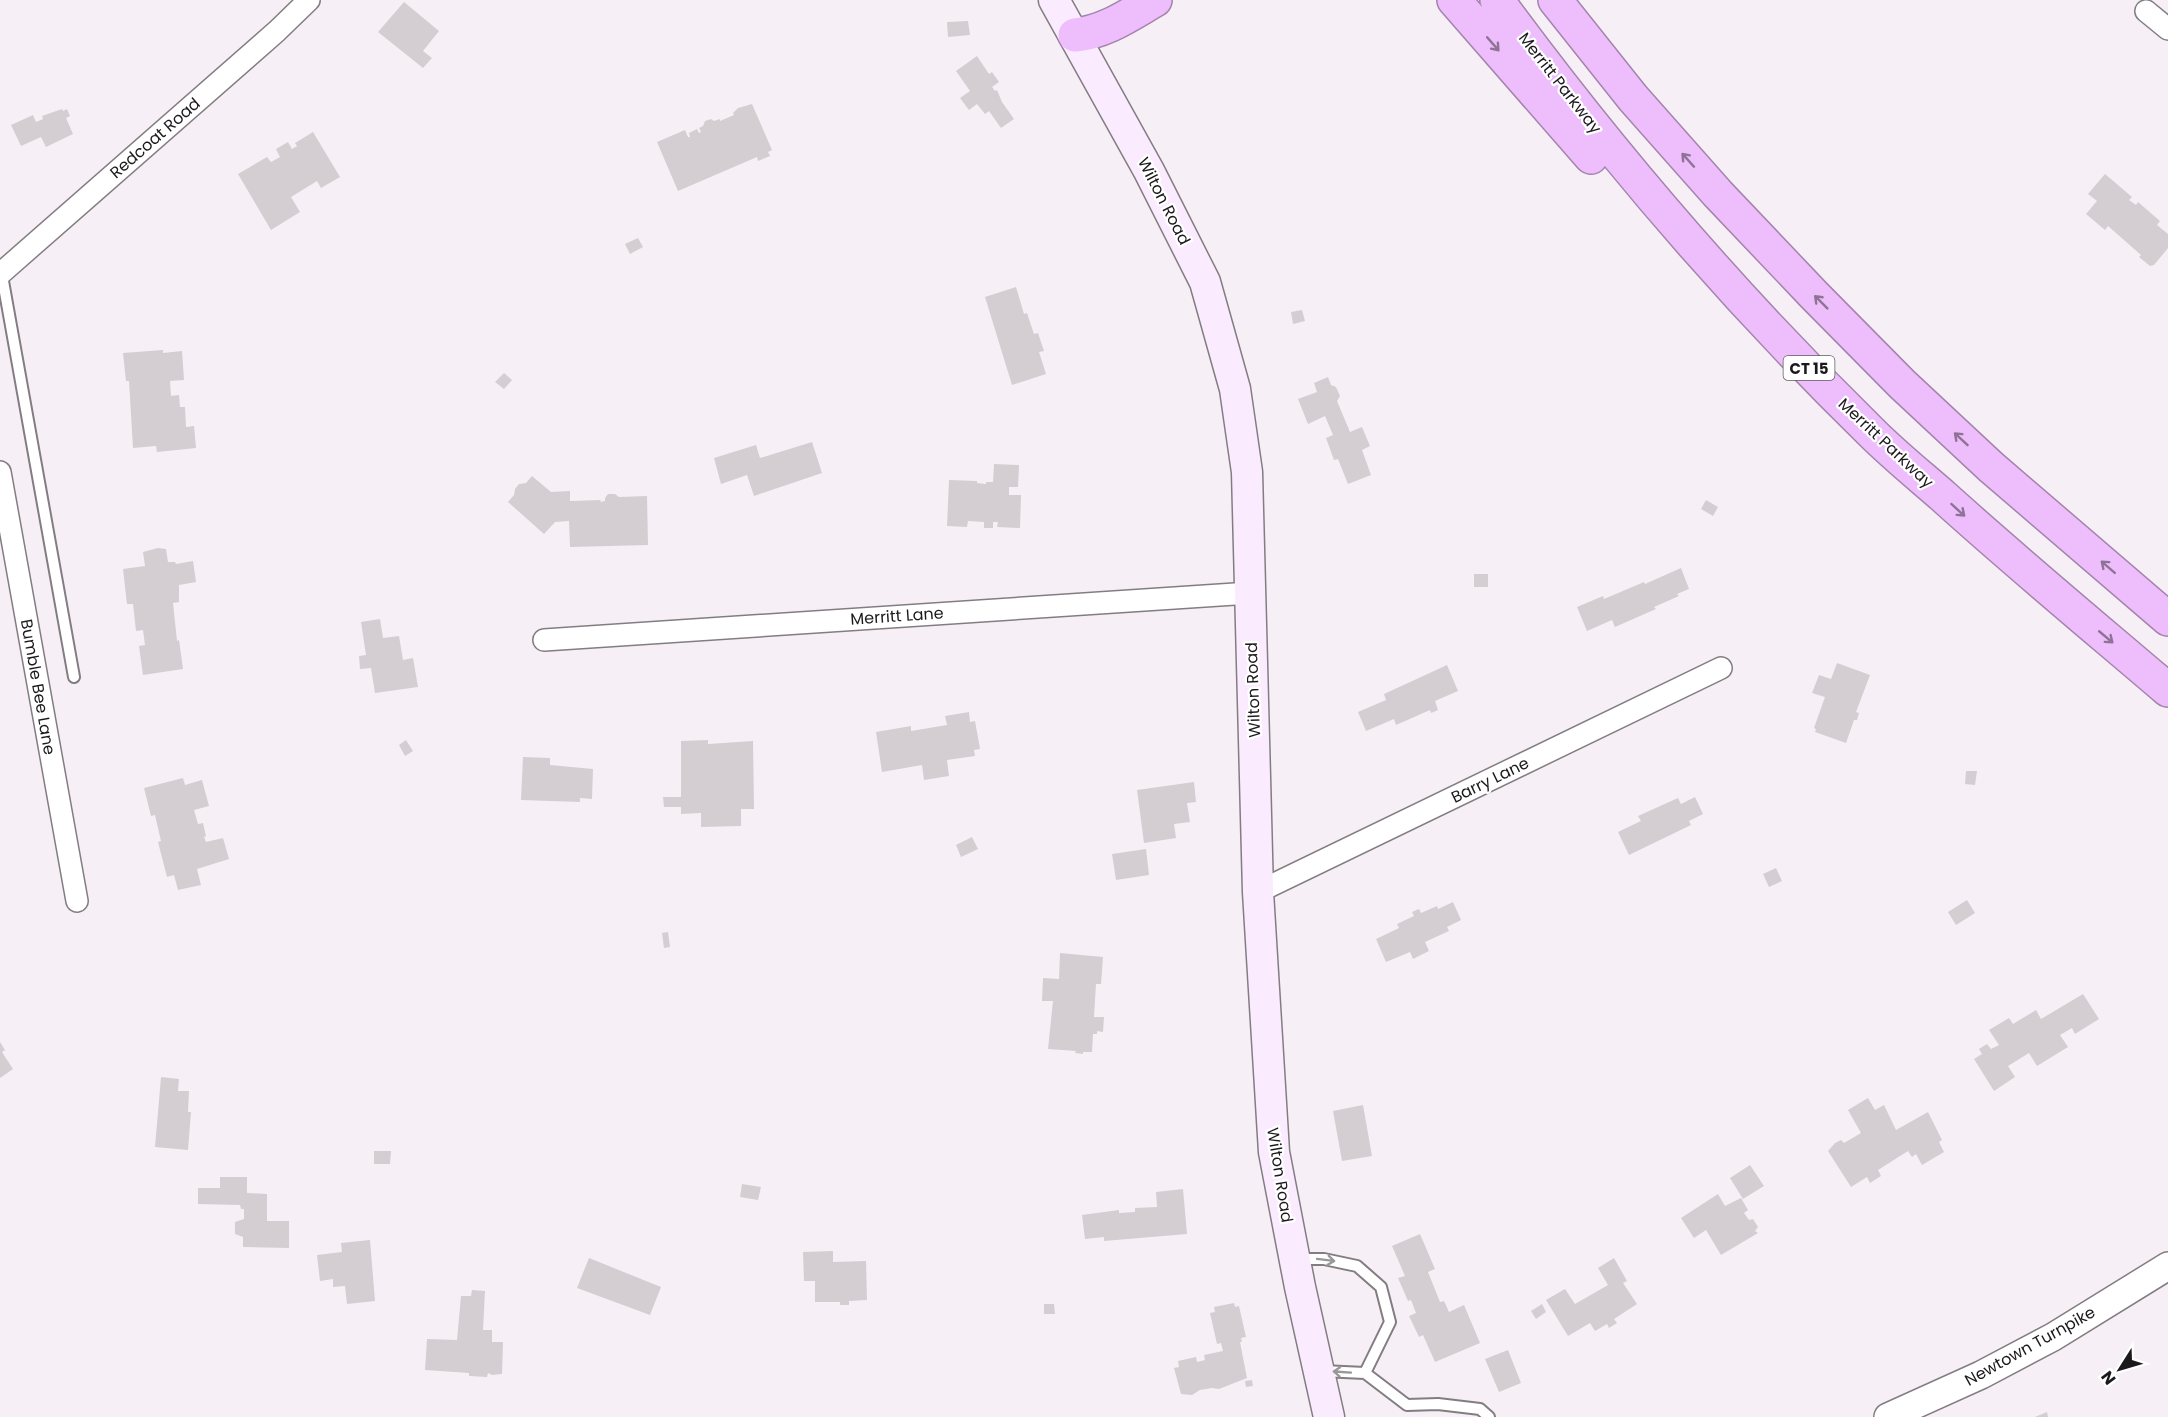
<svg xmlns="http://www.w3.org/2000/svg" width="2168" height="1417" viewBox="0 0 2168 1417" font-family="Poppins,sans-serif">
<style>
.building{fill:#d4cdd2}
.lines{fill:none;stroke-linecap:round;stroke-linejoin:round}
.service-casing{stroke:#837d82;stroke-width:14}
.minor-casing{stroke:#837d82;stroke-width:24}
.tertiary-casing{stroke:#837d82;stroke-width:30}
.secondary-casing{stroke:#837d82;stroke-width:33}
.motorway-casing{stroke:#a484ad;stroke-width:36}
.service{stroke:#fff;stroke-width:10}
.minor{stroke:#fff;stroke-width:21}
.tertiary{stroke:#fff;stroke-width:27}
.secondary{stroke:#faebfe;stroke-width:30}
.motorway{stroke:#edbdfc;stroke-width:33}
.oneway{stroke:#8e7397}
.oneway2{stroke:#989898}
.labels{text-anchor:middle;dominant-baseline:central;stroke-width:4.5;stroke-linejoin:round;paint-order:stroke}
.shield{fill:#fff;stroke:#5f5e5f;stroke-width:1.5}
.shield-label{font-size:15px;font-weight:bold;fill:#1b191b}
.street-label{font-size:16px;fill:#1b191b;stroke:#fff}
</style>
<rect width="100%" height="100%" fill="#f6f0f6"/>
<path class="building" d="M 404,2 L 439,31 L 423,51 L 432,58 L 423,68 L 378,32 Z
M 968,21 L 970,35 L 948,37 L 947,22 Z
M 977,56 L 989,74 L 992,72 L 999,82 L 992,87 L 995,91 L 997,90 L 1002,102 L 1014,119 L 1001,128 L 989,111 L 985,114 L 977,104 L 969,110 L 960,98 L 970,91 L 956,71 Z
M 752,104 L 772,150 L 768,152 L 770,156 L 758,161 L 757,157 L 678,191 L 657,142 L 685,130 L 688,137 L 690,137 L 689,133 L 697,129 L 699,133 L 701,132 L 699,128 L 703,126 L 705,121 L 711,119 L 714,121 L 720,119 L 720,121 L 734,115 L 733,113 L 738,108 Z
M 62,109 L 63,111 L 67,109 L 70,116 L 66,118 L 73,134 L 46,147 L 41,137 L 21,146 L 11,125 L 33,115 L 36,122 L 43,119 L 42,116 Z
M 313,132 L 340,177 L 321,188 L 317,181 L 291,197 L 300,212 L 271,230 L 238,174 L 267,157 L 271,162 L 280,157 L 276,149 L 288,142 L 292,149 L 297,146 L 295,143 Z
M 2105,174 L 2132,197 L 2129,200 L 2136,205 L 2138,202 L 2160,221 L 2157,225 L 2168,234 L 2168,248 L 2154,265 L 2150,266 L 2139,257 L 2141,255 L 2108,226 L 2105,230 L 2086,214 L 2097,201 L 2088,194 Z
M 638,238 L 643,247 L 630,254 L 625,244 Z
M 1016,287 L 1024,314 L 1027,313 L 1034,334 L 1038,333 L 1044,351 L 1039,352 L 1046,374 L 1012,385 L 985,297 Z
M 1302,310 L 1305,321 L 1293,324 L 1291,312 Z
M 163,350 L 163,353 L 182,351 L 184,380 L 170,381 L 171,396 L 179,395 L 180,407 L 185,407 L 186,427 L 194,426 L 196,448 L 157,452 L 156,446 L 133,448 L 129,381 L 126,381 L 123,353 Z
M 504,373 L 512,380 L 504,389 L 495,382 Z
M 1328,377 L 1331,385 L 1336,387 L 1340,396 L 1337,401 L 1350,432 L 1362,427 L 1370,446 L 1362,450 L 1371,475 L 1348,484 L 1338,459 L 1334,460 L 1326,438 L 1333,435 L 1325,416 L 1308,424 L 1298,399 L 1317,392 L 1314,383 Z
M 812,442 L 822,473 L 754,496 L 747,475 L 721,484 L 714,458 L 756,445 L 760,458 Z
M 994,464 L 1019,465 L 1018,487 L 1009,487 L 1009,495 L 1021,495 L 1020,528 L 997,527 L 998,522 L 993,522 L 993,528 L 984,528 L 984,522 L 968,521 L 967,527 L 947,526 L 949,480 L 977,481 L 977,483 L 986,484 L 986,482 L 993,482 Z
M 532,476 L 551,492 L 570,491 L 570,501 L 601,500 L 600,502 L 605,501 L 605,498 L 608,494 L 615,494 L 619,497 L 647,496 L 648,545 L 570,547 L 569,521 L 555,522 L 544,534 L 508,502 L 514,495 L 515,489 L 519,484 L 526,483 Z
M 1706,500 L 1718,507 L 1713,516 L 1701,509 Z
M 158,548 L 166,549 L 168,562 L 175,562 L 176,564 L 193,561 L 196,582 L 179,585 L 179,602 L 173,603 L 177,641 L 179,640 L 183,669 L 143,675 L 139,646 L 145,645 L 143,630 L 136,631 L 133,604 L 127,604 L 123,569 L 145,566 L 143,552 Z
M 1681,568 L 1689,589 L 1677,594 L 1679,596 L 1654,607 L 1656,609 L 1615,627 L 1612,620 L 1587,631 L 1577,607 L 1603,596 L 1604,599 L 1644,582 L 1645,584 Z
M 1474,574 L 1488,574 L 1488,587 L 1474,587 Z
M 380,619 L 383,638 L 399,636 L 403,660 L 413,658 L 418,687 L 375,693 L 371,668 L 360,669 L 359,656 L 366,655 L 361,622 Z
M 1837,663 L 1870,675 L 1856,712 L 1859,713 L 1857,720 L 1854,720 L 1846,743 L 1815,732 L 1816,729 L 1814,728 L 1825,697 L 1812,693 L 1819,675 L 1831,679 Z
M 1447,665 L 1458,691 L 1435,701 L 1438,710 L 1431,713 L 1430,710 L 1396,725 L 1394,719 L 1366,731 L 1358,712 L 1386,700 L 1384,694 Z
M 969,712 L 970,722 L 975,721 L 980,749 L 974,750 L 975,756 L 947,760 L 949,776 L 924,780 L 922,765 L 882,772 L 876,732 L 911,726 L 911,731 L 947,725 L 945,716 Z
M 406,740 L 413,751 L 405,756 L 399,745 Z
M 708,740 L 708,744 L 753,741 L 754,809 L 741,809 L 741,826 L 701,827 L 701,813 L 681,814 L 681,807 L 664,807 L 663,797 L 681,797 L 681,741 Z
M 523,757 L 550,758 L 550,765 L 593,769 L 592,799 L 580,798 L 580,802 L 521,800 Z
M 1966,771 L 1977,771 L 1975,785 L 1965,784 Z
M 183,778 L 185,785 L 202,780 L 209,806 L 194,810 L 198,824 L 203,823 L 206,836 L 204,837 L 206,842 L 223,838 L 229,859 L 197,869 L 201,885 L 178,890 L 174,875 L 167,877 L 158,842 L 161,841 L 155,815 L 151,816 L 144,788 Z
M 1194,782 L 1196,802 L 1187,803 L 1190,822 L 1174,824 L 1176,838 L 1144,843 L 1137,790 Z
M 1695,797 L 1703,814 L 1689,821 L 1691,825 L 1629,855 L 1618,832 L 1641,821 L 1638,816 L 1678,798 L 1681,804 Z
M 972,837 L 978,849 L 961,857 L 956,845 Z
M 1146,849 L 1149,875 L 1116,880 L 1112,854 Z
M 1776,868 L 1782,881 L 1769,887 L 1763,874 Z
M 1967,900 L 1975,913 L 1956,925 L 1948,912 Z
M 1453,902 L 1461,920 L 1447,927 L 1449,931 L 1425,942 L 1429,951 L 1413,959 L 1410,952 L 1386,962 L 1376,939 L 1399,928 L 1397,924 L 1414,916 L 1412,912 L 1419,909 L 1421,913 L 1437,906 L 1438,909 Z
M 668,932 L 670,947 L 664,948 L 662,933 Z
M 1060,953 L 1103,957 L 1101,984 L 1096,984 L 1094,1017 L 1104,1017 L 1103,1032 L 1097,1031 L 1097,1034 L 1093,1034 L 1092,1052 L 1083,1052 L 1083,1054 L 1075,1053 L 1076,1051 L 1048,1049 L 1053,1001 L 1042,1001 L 1043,978 L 1059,979 Z
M 2083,994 L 2099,1019 L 2075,1034 L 2072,1028 L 2060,1035 L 2068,1047 L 2037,1066 L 2029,1053 L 2008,1066 L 2015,1077 L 1994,1091 L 1974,1059 L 1982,1054 L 1979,1049 L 1987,1044 L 1991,1049 L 1999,1045 L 1989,1030 L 2009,1018 L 2013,1024 L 2036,1010 L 2041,1019 Z
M 0,1042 L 5,1050 L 2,1052 L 13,1069 L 0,1078 Z
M 161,1077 L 179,1079 L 178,1091 L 189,1091 L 188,1112 L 191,1112 L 188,1150 L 155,1147 Z
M 1868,1098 L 1875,1110 L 1884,1105 L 1896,1130 L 1928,1112 L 1942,1140 L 1939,1142 L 1944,1152 L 1922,1165 L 1916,1154 L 1912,1157 L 1908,1151 L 1878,1170 L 1881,1176 L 1870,1183 L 1867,1177 L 1851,1187 L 1828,1151 L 1835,1143 L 1841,1140 L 1844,1143 L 1861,1133 L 1848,1110 Z
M 1363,1105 L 1372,1156 L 1342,1161 L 1333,1111 Z
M 374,1151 L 391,1151 L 390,1164 L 374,1164 Z
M 1750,1165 L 1764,1186 L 1743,1199 L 1730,1178 Z
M 220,1177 L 247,1177 L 247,1193 L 267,1194 L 267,1221 L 289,1221 L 289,1248 L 243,1247 L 243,1237 L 235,1234 L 235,1222 L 244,1219 L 244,1209 L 241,1209 L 240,1205 L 198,1204 L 198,1188 L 220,1188 Z
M 742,1184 L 761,1187 L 758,1200 L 740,1197 Z
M 1183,1189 L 1187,1234 L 1104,1241 L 1104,1237 L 1085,1239 L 1082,1215 L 1119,1210 L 1119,1213 L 1135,1212 L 1135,1208 L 1157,1207 L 1156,1192 Z
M 1718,1194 L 1725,1206 L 1741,1198 L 1748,1210 L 1744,1213 L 1749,1220 L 1753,1219 L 1758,1227 L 1755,1231 L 1758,1233 L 1721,1255 L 1706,1230 L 1694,1238 L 1681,1218 Z
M 1420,1234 L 1435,1269 L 1428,1272 L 1440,1302 L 1444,1301 L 1449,1312 L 1464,1305 L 1480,1343 L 1435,1362 L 1423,1335 L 1419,1337 L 1409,1316 L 1416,1313 L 1411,1300 L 1408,1301 L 1398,1278 L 1405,1276 L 1392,1246 Z
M 370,1240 L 375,1301 L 347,1304 L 345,1286 L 333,1287 L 333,1279 L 320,1281 L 317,1255 L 342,1252 L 341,1243 Z
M 833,1251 L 833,1262 L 866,1261 L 867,1300 L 849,1301 L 849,1305 L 840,1305 L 840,1302 L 815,1302 L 815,1281 L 804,1281 L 803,1252 Z
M 589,1258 L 661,1287 L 650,1315 L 577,1288 Z
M 1614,1258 L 1627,1281 L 1623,1283 L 1637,1304 L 1614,1319 L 1617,1323 L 1609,1328 L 1607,1324 L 1595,1331 L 1590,1323 L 1568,1336 L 1546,1300 L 1565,1289 L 1575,1304 L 1608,1285 L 1598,1268 Z
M 472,1290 L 485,1291 L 483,1330 L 492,1330 L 492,1342 L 503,1342 L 502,1374 L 492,1375 L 488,1373 L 487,1377 L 469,1376 L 469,1373 L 425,1370 L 427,1339 L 457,1340 L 461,1296 L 471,1296 Z
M 1234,1303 L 1235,1307 L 1239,1306 L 1246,1337 L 1241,1338 L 1242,1342 L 1240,1342 L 1247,1378 L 1219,1389 L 1212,1388 L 1200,1390 L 1192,1395 L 1181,1394 L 1174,1368 L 1179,1367 L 1178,1361 L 1196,1357 L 1197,1362 L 1205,1360 L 1204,1355 L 1223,1351 L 1221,1343 L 1217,1344 L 1210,1313 L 1215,1312 L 1214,1307 Z
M 1044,1304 L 1054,1304 L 1055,1314 L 1044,1314 Z
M 1542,1304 L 1546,1312 L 1536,1319 L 1531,1311 Z
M 1508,1350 L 1521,1383 L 1499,1392 L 1485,1359 Z
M 1252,1380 L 1253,1386 L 1246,1387 L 1245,1381 Z
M 2047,1412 L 2048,1417 L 2035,1417 Z"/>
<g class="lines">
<g class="service-casing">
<path id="service" d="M 1,270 L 74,677
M 1298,1259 L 1324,1259 L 1357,1266 L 1381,1287 L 1390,1322 L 1365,1373
M 1322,1371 L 1365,1373 L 1407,1405 L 1438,1404 L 1480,1409 L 1489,1417"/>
</g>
<g class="minor-casing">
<path id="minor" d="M 2146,11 L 2168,29
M 0,274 L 277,31 L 309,0
M 0,472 L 77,901
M 544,640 L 1250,593
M 1258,892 L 1721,668"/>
</g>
<g class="tertiary-casing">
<path id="tertiary" d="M 1888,1417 L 1981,1375 L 2053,1337 L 2168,1266"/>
</g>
<g class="secondary-casing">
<path id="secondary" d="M 1054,0 L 1149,171 L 1205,282 L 1235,389 L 1247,472 L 1258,892 L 1274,1152 L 1300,1287 L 1329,1417"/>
</g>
<g class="motorway-casing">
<path id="motorway" d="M 1454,0 L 1591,157
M 1497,0 C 1610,154 1735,299 1871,432 C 1894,455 1920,476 1944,497 C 2017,563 2093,626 2168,690
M 1555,0 L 1633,98 L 1718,194 L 1814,295 L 1902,384 L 1991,467 L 2168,619
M 1075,35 C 1105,32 1129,15 1155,0"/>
</g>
<use href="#service" class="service"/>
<use href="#minor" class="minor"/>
<use href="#tertiary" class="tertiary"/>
<use href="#secondary" class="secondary"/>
<use href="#motorway" class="motorway"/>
</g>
<defs><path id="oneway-shaft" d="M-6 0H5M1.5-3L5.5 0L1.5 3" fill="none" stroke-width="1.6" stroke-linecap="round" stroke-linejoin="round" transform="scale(1.5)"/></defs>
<g class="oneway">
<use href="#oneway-shaft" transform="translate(1493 44) rotate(49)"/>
<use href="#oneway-shaft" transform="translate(1688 160) rotate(-132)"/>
<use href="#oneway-shaft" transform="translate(1821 302) rotate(-135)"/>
<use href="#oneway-shaft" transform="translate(1961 439) rotate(-137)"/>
<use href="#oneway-shaft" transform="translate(1958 510) rotate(42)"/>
<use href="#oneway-shaft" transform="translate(2108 567) rotate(-139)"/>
<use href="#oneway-shaft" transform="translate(2106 637) rotate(40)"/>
</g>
<g class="oneway2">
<use href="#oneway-shaft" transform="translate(1326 1260) rotate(7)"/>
<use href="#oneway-shaft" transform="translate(1342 1372) rotate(-176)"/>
</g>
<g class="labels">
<rect class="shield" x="1783.5" y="356" width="51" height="24" rx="4.5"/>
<g class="shield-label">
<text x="1809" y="368">CT 15</text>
</g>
<g class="street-label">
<text transform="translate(1560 83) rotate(52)">Merritt Parkway</text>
<text transform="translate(155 138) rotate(-41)">Redcoat Road</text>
<text transform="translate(1164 201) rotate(63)">Wilton Road</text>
<text transform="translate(1886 443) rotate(43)">Merritt Parkway</text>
<text transform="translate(897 616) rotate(-4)">Merritt Lane</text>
<text transform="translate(38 687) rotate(80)">Bumble Bee Lane</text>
<text transform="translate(1253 690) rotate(-92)">Wilton Road</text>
<text transform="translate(1490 780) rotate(-26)">Barry Lane</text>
<text transform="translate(1280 1175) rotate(81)">Wilton Road</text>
<text transform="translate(2030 1346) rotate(-29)">Newtown Turnpike</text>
</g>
</g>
<g transform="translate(2120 1369) rotate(233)" stroke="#ffffff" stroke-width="4.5" paint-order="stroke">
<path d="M0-4.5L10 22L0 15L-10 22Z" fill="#1b191b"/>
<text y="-9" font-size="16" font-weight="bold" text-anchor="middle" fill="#1b191b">N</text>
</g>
</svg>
